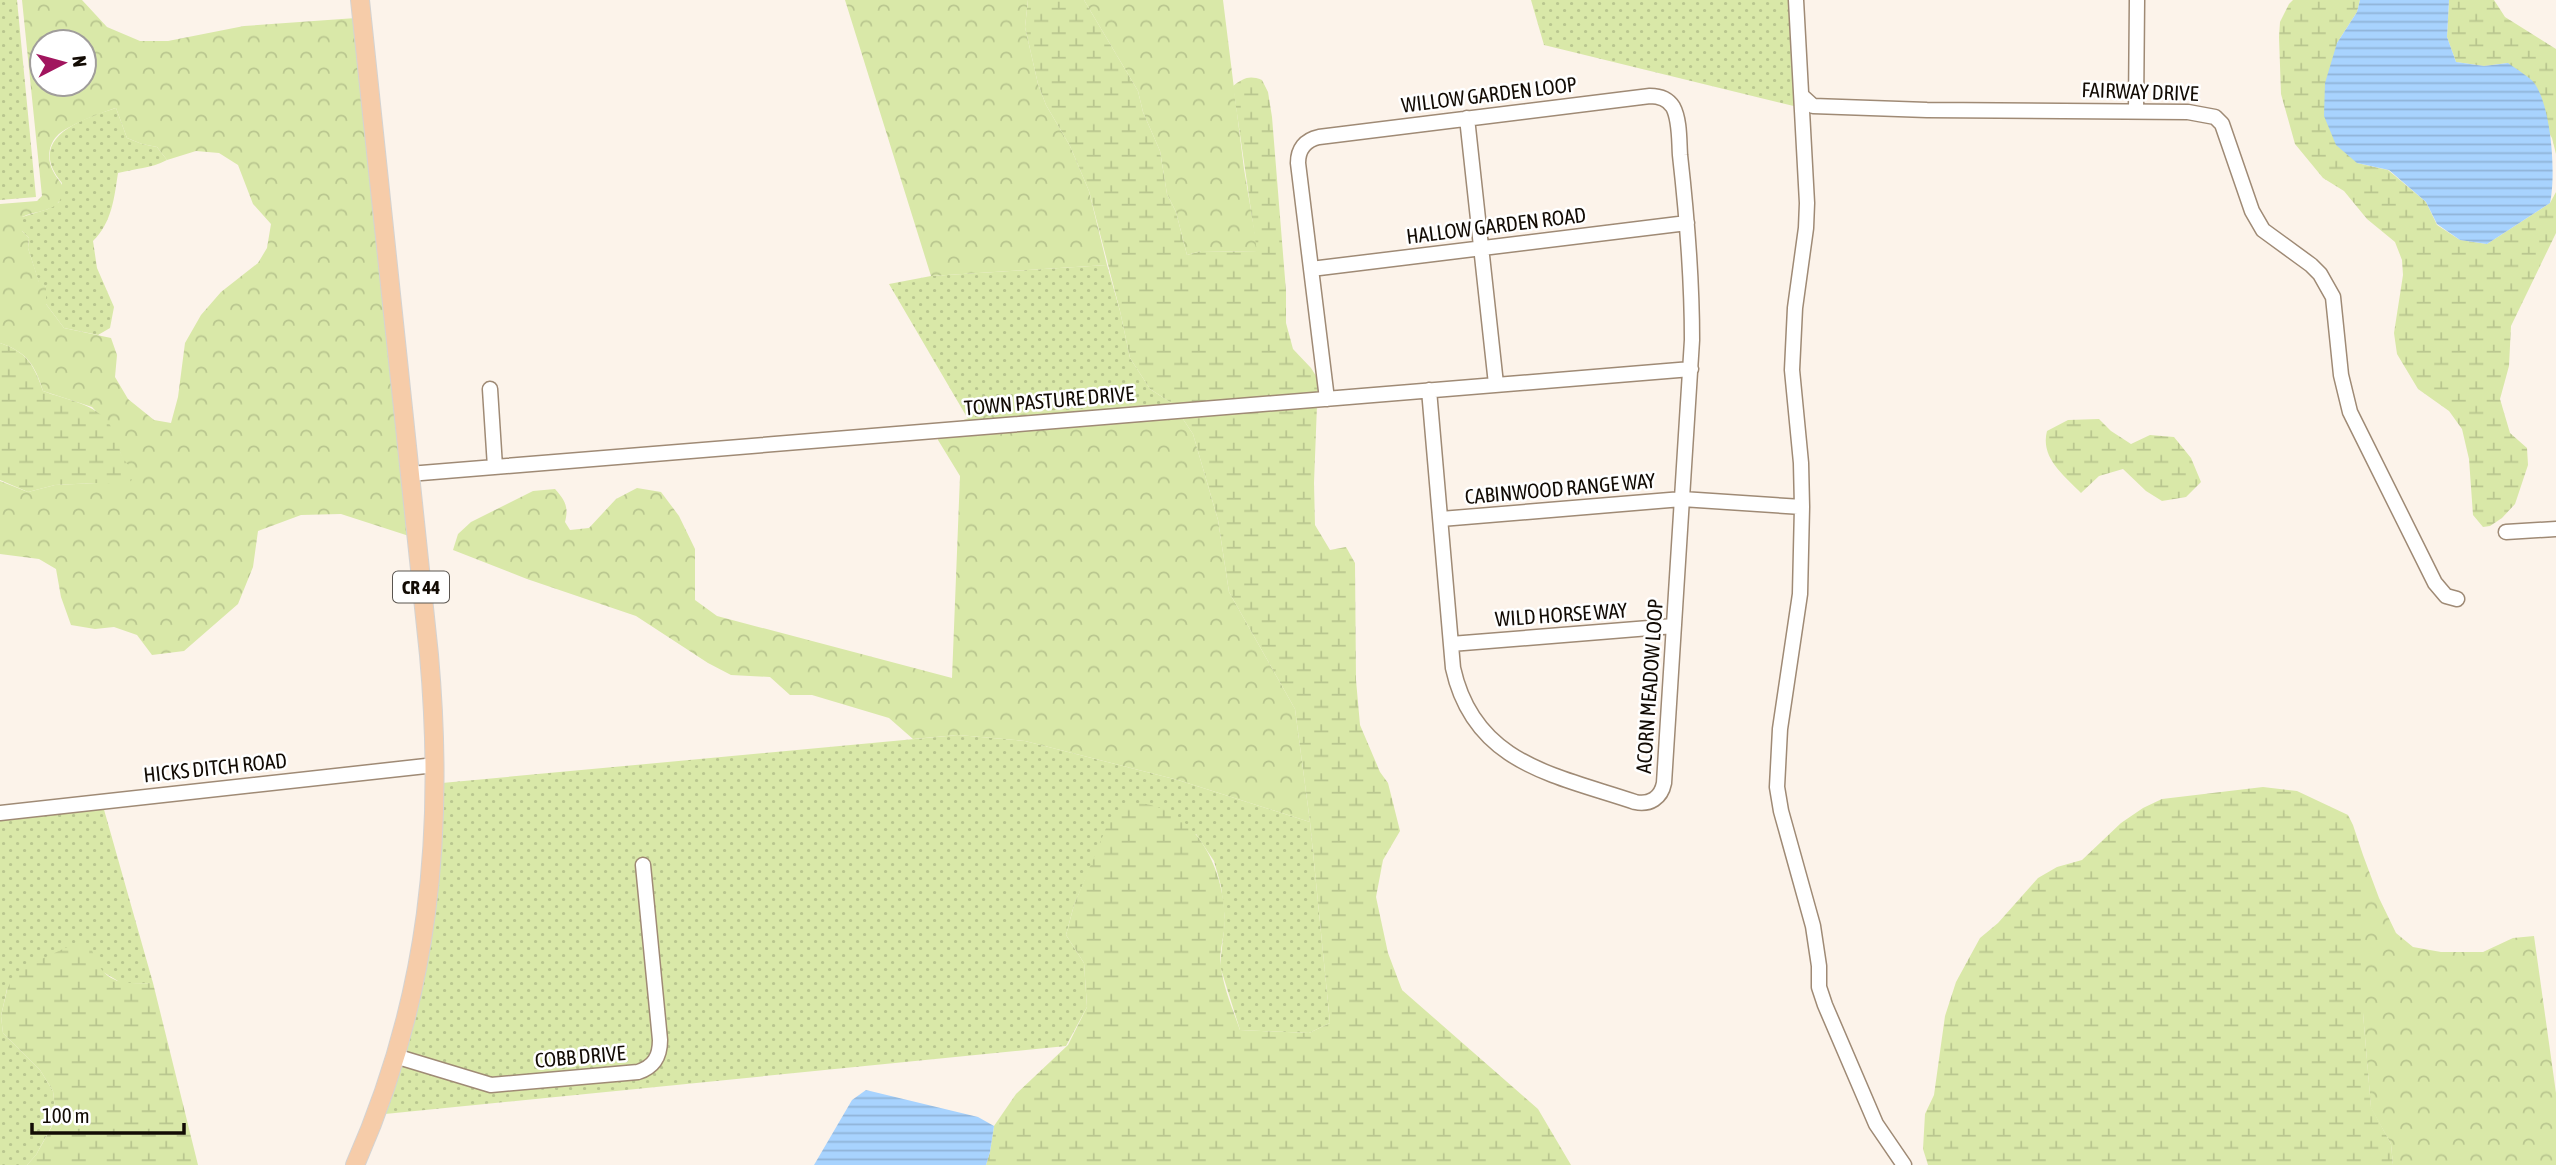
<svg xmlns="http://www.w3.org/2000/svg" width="2556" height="1165" viewBox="0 0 2556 1165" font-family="'Asap Condensed',sans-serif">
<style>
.grass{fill:url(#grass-dots)}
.forest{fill:url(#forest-crowns);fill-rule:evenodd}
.wetland{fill:url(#wetland-marsh)}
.water{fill:url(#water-rules)}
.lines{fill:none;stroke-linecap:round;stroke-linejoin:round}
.minor-casing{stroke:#9f8a75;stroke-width:17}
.major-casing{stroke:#d4d3d2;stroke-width:20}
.minor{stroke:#fff;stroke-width:14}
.major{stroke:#f6cca9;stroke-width:18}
.labels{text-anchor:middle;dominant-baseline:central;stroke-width:5;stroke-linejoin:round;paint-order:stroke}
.shield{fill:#fff;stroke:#59544f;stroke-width:2}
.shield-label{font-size:19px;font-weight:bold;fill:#120b04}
.street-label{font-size:21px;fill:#120b04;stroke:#fff}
</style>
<defs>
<pattern id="grass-dots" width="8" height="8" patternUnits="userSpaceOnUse" patternTransform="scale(1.75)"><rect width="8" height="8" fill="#d9e8a8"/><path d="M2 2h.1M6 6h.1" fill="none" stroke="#b9c68f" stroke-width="1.8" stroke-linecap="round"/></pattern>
<pattern id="forest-crowns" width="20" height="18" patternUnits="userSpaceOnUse" patternTransform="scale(1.75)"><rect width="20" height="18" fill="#d9e8a8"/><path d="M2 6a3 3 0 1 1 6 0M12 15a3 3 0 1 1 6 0" fill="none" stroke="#b9c68f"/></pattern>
<pattern id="wetland-marsh" width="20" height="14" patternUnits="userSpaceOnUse" patternTransform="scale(1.75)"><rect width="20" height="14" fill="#d9e8a8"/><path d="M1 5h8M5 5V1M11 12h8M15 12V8" fill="none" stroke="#b9c68f"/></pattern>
<pattern id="water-rules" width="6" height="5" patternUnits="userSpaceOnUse" patternTransform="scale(1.75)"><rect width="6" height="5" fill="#a8d3fe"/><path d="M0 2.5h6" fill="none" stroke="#90b4d8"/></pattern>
</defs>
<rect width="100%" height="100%" fill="#fcf3ea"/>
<path class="grass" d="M 0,0 L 17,0 L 36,197 L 0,200 Z
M 1531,0 L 1797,0 L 1802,108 L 1544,45 Z
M 116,108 L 127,138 L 142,144 L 157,147 L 167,160 C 149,169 137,168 118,173 C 114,199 112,222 93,241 L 97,268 L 114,307 L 110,328 L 98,335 L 64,328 L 46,304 L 46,287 L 39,283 L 28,248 L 29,238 L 22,231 L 22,217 L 48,209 L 59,202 L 62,183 C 25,139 80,119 116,108 Z
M 1107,265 L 1120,311 L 1130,358 L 1150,389 L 1173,404 L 991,414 L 968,419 L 889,284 L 931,276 Z
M 958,735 L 1025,741 L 1178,780 L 1310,822 L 1330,1023 L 1309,1033 L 1240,1030 L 1220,966 L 1225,920 L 1221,886 L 1214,861 L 1196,834 L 1088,873 L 1074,905 L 1066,935 L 1084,963 L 1087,1007 L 1066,1046 L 385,1114 L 442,783 Z
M 103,806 L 153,983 L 123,984 L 98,969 L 7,989 L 1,1016 L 3,1033 L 40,1070 L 53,1091 L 56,1118 L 36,1155 L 27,1165 L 0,1165 L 0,818 Z"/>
<path class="forest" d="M 22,0 L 82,0 L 107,27 L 140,41 L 168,41 L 244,26 L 356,18 L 409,536 L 341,514 L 301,515 L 258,531 L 253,567 L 238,604 L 184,651 L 152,655 L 137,635 L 114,627 L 95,629 L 71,625 L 61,597 L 56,569 L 39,559 L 0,554 L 0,481 L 28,492 L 55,485 L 96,483 L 124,462 L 109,425 L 92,407 L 43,391 C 35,365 27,352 0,343 L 0,204 L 37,201 L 42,196 ZM 42,42 L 84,42 L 84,84 L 42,84 ZM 116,108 L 127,138 L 142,144 L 157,147 L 167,160 L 196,151 L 219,153 L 238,165 L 253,204 L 271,224 L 267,248 L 258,263 L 221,292 L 201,315 L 185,343 L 178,397 L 171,423 L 154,420 L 128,399 L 115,377 L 117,355 L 111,338 L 64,328 L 46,304 L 46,287 L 39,282 L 28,248 L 29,238 L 22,231 L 22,217 C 34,211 53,212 60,200 C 69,186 58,182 53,171 C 47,160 48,145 57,136 C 66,126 102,112 116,108 Z
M 845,0 L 1028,0 L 1025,27 L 1038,84 L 1046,105 L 1070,146 L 1089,191 L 1107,265 L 931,276 Z
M 1084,0 L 1223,0 L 1244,169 L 1258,252 L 1201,251 L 1187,255 L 1176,212 L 1167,194 L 1160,151 L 1143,112 L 1138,91 Z
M 1173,404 L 1193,434 L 1218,520 L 1229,592 L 1295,709 L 1310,822 L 1178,780 L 1025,741 L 958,735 L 913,739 L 889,718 L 812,695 L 790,695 L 770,677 L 731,675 L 708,663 L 636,616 L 527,579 L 453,550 L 458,534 L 471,522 L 533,491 L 555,489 C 565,500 569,507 565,522 L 570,530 L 589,528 L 616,499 L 637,488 L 661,492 L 679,516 L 695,549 L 695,600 L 717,616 L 952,678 L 960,476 L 938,440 L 940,429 L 966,419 L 991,414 Z
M 2363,855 L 2379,898 L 2396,933 L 2413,947 L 2441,952 L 2483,952 L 2513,938 L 2534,936 L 2556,1093 L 2556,1165 L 2393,1165 L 2391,1144 L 2371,1108 L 2363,1013 Z"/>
<path class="wetland" d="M 1028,0 L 1084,0 L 1138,91 L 1143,112 L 1160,151 L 1167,194 L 1176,212 L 1187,255 L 1201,251 L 1257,252 L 1233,86 C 1244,78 1249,75 1262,80 L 1268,92 L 1272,117 L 1286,291 L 1286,323 L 1293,349 L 1311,368 L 1318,379 L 1314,483 L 1315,525 L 1330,550 L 1346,547 L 1355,563 L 1356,680 L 1360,725 L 1380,772 L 1388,783 L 1400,831 L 1383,860 L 1376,897 L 1388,953 L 1402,990 L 1538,1109 L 1571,1165 L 986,1165 L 990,1152 L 994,1126 L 1016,1094 L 1068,1045 L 1087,1007 L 1084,963 L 1066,935 L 1074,905 L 1109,821 L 1124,804 C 1131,804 1139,803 1146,804 C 1199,814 1224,871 1225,920 C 1225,935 1218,953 1221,968 C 1224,989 1233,1010 1240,1030 L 1309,1033 L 1330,1023 L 1310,822 L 1295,709 L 1229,592 L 1218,520 L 1193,434 L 1173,404 L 1150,389 L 1130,358 L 1120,311 L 1089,191 L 1070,146 L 1046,105 L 1038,84 L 1025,27 Z
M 2293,0 L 2360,0 L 2357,12 L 2337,43 L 2357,163 L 2388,170 L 2426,202 L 2437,225 L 2460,240 L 2487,244 L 2550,203 L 2556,192 L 2556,233 L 2511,326 L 2509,366 L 2500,399 L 2510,433 L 2527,448 L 2528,465 L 2515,504 L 2502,518 L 2490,526 L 2483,527 L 2473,515 L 2469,459 L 2462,429 L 2449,411 L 2418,389 L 2397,354 L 2394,333 L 2403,275 L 2402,260 L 2395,242 L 2367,219 L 2344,191 L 2323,178 L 2295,144 L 2281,94 L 2279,37 L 2280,22 L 2289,4 Z
M 2449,0 L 2494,0 L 2505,17 L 2556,49 L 2556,154 L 2552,138 L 2508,63 L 2484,66 L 2456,62 L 2447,37 Z
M 0,343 C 27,352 34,365 43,391 C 66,400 96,403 110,425 C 121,445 116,456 136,472 L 131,481 L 120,484 L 96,483 L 55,485 L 28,492 L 0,480 Z
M 2099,419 L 2111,431 L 2131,444 L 2150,435 L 2174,437 L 2191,458 L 2201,482 L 2186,497 L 2162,501 L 2146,491 L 2123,469 L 2099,476 L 2081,493 C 2064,475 2040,458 2047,431 L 2068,420 Z
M 2263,787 L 2297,791 L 2348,815 L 2353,825 L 2363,855 L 2363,1013 L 2371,1107 L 2391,1144 L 2393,1165 L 1928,1165 L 1923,1149 L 1925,1114 L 1934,1095 L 1945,1016 L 1956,982 L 1980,938 L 1998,923 L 2038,878 L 2057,867 L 2082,860 L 2121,823 L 2143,808 L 2162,799 Z
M 76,943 L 92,950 C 103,984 121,984 153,983 L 198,1165 L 27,1165 L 36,1155 L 56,1119 L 53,1091 L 40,1070 L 3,1033 L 1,1016 L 7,990 L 12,979 L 31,964 Z"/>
<path class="water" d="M 2360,0 L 2449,0 L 2447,37 L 2456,62 L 2484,66 L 2508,63 C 2517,70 2529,76 2535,84 C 2552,110 2556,176 2550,203 L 2487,244 L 2460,240 L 2437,224 L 2426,202 L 2389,170 L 2357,163 L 2336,145 L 2324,116 L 2325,83 L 2337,43 L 2357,12 Z
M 866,1090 L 978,1117 L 994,1126 L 990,1152 L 986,1165 L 814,1165 L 852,1100 Z"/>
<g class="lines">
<g class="minor-casing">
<path id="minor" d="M 1796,0 L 1807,203 L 1806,228 L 1795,308 L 1792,370 L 1801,463 L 1802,507 L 1800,594 L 1780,729 L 1777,787 L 1781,811 L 1813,926 L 1819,966 L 1819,987 L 1825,1005 L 1876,1124 L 1904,1165
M 1802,96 L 1813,106 L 1927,110 L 2188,112 L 2215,117 L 2222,124 L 2252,211 L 2263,230 L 2311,265 L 2320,274 L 2333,297 L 2341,375 L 2350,412 L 2435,583 L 2446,596 L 2457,599
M 2136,111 L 2137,0
M 1467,118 L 1496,384
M 1311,269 L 1687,223
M 490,389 L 495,467
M 1327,399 L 1298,163 C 1298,149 1305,140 1319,137 L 1650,96 C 1660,96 1668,99 1673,107 C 1680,120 1679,141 1680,155 C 1687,217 1692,278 1692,340 L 1664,783 C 1661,798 1650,805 1635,802 C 1555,775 1474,764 1453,668 L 1429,390
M 409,474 L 1691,369
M 1441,519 L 1682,499 L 1802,507
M 2506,532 L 2556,529
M 1451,644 L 1674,626
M 0,813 L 435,765
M 395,1056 L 491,1085 L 638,1072 C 654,1067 660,1057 660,1040 L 643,865"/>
</g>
<g class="major-casing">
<path id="major" d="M 355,1165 C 429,998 445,835 429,655 L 360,0"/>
</g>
<use href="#minor" class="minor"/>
<use href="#major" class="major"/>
</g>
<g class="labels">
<rect class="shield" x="393" y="571.5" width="56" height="31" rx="5"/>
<g class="shield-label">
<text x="421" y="587">CR 44</text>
</g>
<g class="street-label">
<text transform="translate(2140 91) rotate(2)">FAIRWAY DRIVE</text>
<text transform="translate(1489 94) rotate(-7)">WILLOW GARDEN LOOP</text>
<text transform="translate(1496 225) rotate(-7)">HALLOW GARDEN ROAD</text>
<text transform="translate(1049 400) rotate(-5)">TOWN PASTURE DRIVE</text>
<text transform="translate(1560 488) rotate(-5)">CABINWOOD RANGE WAY</text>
<text transform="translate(1561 614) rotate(-4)">WILD HORSE WAY</text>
<text transform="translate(1649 686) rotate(-86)">ACORN MEADOW LOOP</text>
<text transform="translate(215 767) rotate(-6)">HICKS DITCH ROAD</text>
<text transform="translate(580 1056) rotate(-5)">COBB DRIVE</text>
</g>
</g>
<g transform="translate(63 63) rotate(84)"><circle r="33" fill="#ffffff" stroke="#a09d9b" stroke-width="2"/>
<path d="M0-5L12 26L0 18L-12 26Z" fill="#a1155e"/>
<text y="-10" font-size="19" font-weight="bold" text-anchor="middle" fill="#120b04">N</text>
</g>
<path d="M32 1123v10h152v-10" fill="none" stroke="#120b04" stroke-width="3.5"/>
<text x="42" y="1123" font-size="21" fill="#120b04" stroke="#ffffff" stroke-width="5" paint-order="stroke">100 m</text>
</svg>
